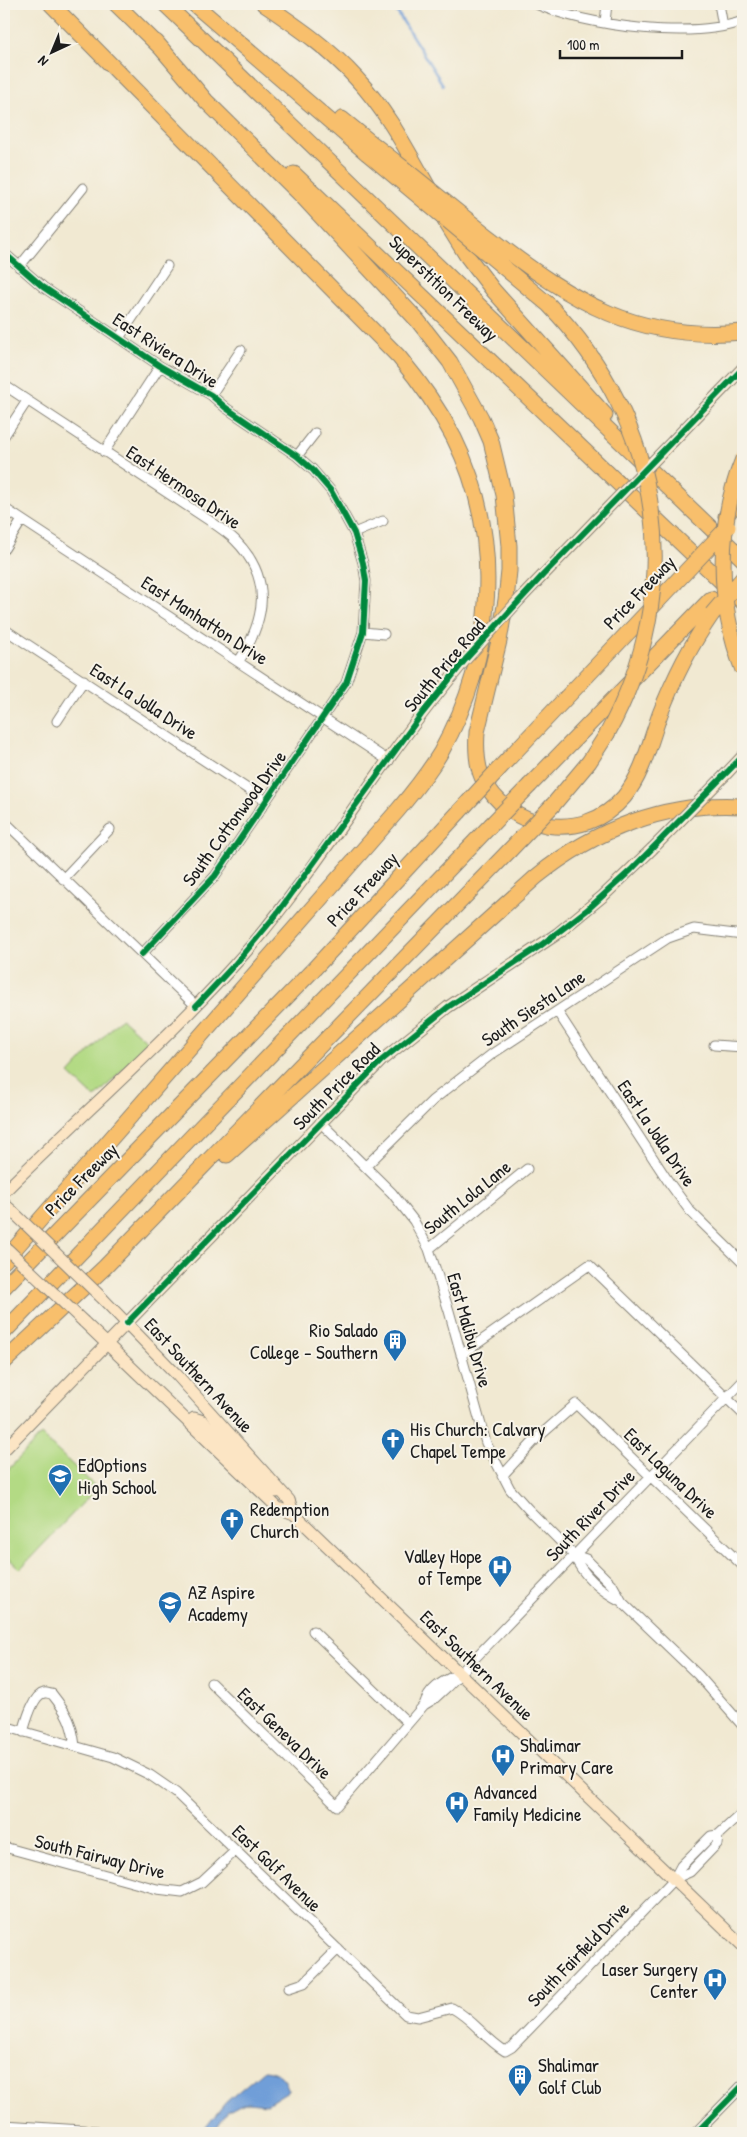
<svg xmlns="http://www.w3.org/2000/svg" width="747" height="2137" viewBox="0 0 747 2137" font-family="'Patrick Hand',sans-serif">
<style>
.green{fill:#b3da84;stroke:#687b50}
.water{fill:#6f9ed8;stroke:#465d7a}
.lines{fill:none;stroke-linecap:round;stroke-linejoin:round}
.stream{stroke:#6f9ed8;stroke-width:2.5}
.minor-casing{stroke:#868277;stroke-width:11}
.tertiary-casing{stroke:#868277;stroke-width:12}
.secondary-casing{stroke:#868277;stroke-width:13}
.motorway-casing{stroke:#868277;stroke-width:17}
.minor{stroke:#fff;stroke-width:9}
.tertiary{stroke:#fff;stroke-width:10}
.secondary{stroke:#fce5c4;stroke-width:11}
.motorway{stroke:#f8bf6c;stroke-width:15}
.secondary-bridge-casing{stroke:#868277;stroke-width:13;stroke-linecap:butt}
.motorway-bridge-casing{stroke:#868277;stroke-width:17;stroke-linecap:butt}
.secondary-bridge{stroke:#fce5c4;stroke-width:11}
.motorway-bridge{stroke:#f8bf6c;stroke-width:15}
.cycleway-casing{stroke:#f7f3e8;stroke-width:9}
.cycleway{stroke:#00873e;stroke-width:6}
.labels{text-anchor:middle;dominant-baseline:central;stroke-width:4;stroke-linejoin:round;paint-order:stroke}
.street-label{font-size:19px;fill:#1c1c1c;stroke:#f7f3e8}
.poi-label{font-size:19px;fill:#1c1c1c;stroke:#f7f3e8;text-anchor:start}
</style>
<rect width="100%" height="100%" fill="#f7f3e8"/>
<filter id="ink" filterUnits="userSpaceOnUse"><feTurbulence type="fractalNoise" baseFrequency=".02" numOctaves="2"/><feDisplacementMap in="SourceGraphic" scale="10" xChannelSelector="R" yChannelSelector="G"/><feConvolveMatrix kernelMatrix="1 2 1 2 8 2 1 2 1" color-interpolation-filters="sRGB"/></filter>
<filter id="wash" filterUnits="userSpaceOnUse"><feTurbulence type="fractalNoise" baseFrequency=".0096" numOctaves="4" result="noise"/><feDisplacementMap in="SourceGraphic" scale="20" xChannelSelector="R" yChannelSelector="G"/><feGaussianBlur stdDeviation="1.12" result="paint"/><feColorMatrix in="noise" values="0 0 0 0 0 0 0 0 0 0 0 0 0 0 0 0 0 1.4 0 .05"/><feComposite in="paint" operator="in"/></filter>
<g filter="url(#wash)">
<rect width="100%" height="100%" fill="#f1e9d2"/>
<path class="green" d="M 121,1018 L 149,1043 L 95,1098 L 69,1074 Z
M 41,1435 L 97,1488 L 20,1569 L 4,1554 L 4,1474 Z"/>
<path class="water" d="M 264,2070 C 278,2071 287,2078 288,2091 L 267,2104 L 248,2102 L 240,2105 L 227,2112 L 213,2133 L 201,2133 L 226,2102 Z"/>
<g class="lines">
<path class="stream" d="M 392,4 L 443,85"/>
</g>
</g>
<g filter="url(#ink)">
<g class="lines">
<g class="minor-casing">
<path id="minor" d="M 536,4 C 586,26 691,40 743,21
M 719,4 L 723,26
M 605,22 L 607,4
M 4,253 L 43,287 L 160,366 L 211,395 L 226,408 L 297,456 L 313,470 L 331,491 L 354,533 L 363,563 L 366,581 L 363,632 L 346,683 L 215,876 L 142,954
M 19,267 L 83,188
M 119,338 L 167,266
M 4,385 L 210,521 C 219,527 228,533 235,540 C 273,578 266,619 239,661
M 211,395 L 241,350
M 4,436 L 27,401
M 104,452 L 160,366
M 297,456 L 315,433
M 4,508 L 389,761
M 354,533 L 383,521
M 4,549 L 22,520
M 4,629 L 266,801
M 363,632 L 384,634
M 57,721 L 84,680
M 4,821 L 196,1006
M 63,879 L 110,829
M 557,1011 L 668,1181 L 690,1211 L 743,1263
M 714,1045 L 743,1047
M 320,1122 L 392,1193 L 414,1221 L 429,1249 L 449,1311 L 486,1443 L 510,1489 L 528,1509 L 574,1555 L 586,1559 L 613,1586 L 622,1602 L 698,1675 L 743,1726
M 366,1166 L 433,1100 L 492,1054 L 668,938 L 694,929 L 743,935
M 429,1249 L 527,1169
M 461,1355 L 589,1265 L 743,1414
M 502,1476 L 536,1439 L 576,1404 L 743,1566
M 574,1555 C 582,1575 601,1591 621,1601
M 313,1631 L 408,1723
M 211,1683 L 337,1806 L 424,1705 C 429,1689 441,1682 456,1675
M 424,1705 L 434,1699 L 447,1687 L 743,1381
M 4,1726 L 113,1757 L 150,1775 L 176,1793 L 406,2015 L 418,2017 L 452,2008 C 473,2019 485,2039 505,2051 L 512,2047 L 674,1879 L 681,1866 L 711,1836 L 718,1835
M 23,1732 C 26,1722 33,1695 44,1693 C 46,1692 49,1694 52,1694 C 67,1713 72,1722 75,1746
M 4,1847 L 157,1889 L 182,1892 L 202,1882 L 235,1851
M 674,1879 L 690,1872 L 717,1844 L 718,1835 L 743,1812
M 289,1988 L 304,1983 L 338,1949
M 4,2125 L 97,2131"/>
</g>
<g class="tertiary-casing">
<path id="tertiary" d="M 696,2133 L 743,2085"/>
</g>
<g class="secondary-casing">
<path id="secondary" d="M 674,440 L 743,368
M 520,599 L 599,517
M 725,775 L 743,756
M 4,1192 C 85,1111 176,1033 251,946 C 318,867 371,777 436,696
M 4,1204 L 12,1211
M 100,1296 L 176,1374 L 289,1500 L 294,1514
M 84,1322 L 278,1508 L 294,1514 L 743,1946
M 189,1423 L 194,1418 L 203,1421 L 264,1484 L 277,1492
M 4,1450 L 382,1060 L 448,1007 L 557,934 L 603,896 L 652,849"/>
</g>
<g class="motorway-casing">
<path id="motorway" d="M 116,4 L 161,48
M 165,4 L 743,559
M 194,4 L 367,153
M 264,4 C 296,26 329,48 356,78 C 387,111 407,150 429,189
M 156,42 L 206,101 L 301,195 L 418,321 L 450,362 L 481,418 L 491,441 L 504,495 L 509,546 L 509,571 L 506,600 L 499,641 L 477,732 C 476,747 476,763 482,777 C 508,832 584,844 624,797 C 643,774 650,742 660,714 C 674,678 690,646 712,614
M 342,119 L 374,145
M 294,174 L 743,602
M 444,219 L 467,256 L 493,290 L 605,415
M 726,516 L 743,493
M 509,758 L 675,583
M 530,785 L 711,599
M 553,805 L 589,762 L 607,734
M 227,1155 L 536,877 C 595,829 667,801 743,806
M 4,1261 L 398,810 C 414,791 429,772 441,752 C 495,656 504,538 454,438 C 439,409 420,382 399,357 L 51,4
M 4,1287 L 312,971 L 459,812
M 4,1332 L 491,825
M 4,1362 L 105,1267 L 509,851"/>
</g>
<use href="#minor" class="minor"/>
<use href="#tertiary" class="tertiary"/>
<use href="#secondary" class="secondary"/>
<use href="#motorway" class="motorway"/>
<g class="secondary-bridge-casing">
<path id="secondary-bridge" d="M 599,517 L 674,440
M 436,696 L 465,660 L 520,599
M 652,849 L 725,775
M 12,1211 L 100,1296
M 4,1246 L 84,1322"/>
</g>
<g class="motorway-bridge-casing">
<path id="motorway-bridge" d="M 374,145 C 414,176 453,209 493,240 C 573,302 638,342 743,332
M 367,153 L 549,305 C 664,424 687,589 607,734
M 743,459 C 716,525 717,604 743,670
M 675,583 L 728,527
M 712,614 L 743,578
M 459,812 L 509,758
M 491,825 L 530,785
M 509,851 L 553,805"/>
</g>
<use href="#secondary-bridge" class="secondary-bridge"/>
<use href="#motorway-bridge" class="motorway-bridge"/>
<g class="cycleway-casing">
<path id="cycleway" d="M 4,253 L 43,287 L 160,366 L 211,395 L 226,408 L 297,456 L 313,470 L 331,491 L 354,533 L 363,563 L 366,581 L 363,632 L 346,683 L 215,876 L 142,954
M 196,1006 L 236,963 L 276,915 L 421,715 L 465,660 L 543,575 L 743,368
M 127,1323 L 382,1060 L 448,1007 L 540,946 L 587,910 L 631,870 L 743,756
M 696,2133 L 743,2085"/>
</g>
<use href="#cycleway" class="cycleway"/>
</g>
</g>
<defs>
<g id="building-pin" transform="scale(1.25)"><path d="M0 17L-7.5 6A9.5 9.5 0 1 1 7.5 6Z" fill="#1f6fb2" stroke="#f7f3e8"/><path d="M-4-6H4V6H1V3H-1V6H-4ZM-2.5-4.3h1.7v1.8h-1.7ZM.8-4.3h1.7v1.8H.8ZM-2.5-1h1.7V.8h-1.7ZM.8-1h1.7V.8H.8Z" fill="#fff"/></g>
<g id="church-pin" transform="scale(1.25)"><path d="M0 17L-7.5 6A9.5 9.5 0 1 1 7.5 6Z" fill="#1f6fb2" stroke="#f7f3e8"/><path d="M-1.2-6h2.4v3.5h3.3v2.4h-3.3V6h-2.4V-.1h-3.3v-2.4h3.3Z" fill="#fff"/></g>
<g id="school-pin" transform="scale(1.25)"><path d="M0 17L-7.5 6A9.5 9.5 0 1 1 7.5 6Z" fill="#1f6fb2" stroke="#f7f3e8"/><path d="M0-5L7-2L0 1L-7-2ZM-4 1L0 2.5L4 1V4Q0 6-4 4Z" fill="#fff"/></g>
<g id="hospital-pin" transform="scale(1.25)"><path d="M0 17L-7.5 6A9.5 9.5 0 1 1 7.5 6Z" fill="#1f6fb2" stroke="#f7f3e8"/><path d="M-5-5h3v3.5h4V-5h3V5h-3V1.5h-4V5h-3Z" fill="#fff"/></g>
</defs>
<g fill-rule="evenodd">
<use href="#building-pin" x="395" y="1341"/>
<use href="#church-pin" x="393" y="1440"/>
<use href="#school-pin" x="60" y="1476"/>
<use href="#church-pin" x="232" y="1520"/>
<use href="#hospital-pin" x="500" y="1567"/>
<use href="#school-pin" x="170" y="1603"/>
<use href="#hospital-pin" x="503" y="1756"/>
<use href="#hospital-pin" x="457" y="1803"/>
<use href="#hospital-pin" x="715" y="1980"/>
<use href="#building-pin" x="520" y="2076"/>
</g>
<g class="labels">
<g class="street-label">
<text transform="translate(444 288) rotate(44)">Superstition Freeway</text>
<text transform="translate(166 350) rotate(33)">East Riviera Drive</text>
<text transform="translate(184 487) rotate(34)">East Hermosa Drive</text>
<text transform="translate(639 592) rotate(-46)">Price Freeway</text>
<text transform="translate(205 620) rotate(33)">East Manhatton Drive</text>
<text transform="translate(444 665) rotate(-50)">South Price Road</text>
<text transform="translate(144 701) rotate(33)">East La Jolla Drive</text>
<text transform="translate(234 818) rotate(-54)">South Cottonwood Drive</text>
<text transform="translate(362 889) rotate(-47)">Price Freeway</text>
<text transform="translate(533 1008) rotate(-34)">South Siesta Lane</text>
<text transform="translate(336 1086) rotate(-45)">South Price Road</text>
<text transform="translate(657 1133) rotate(56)">East La Jolla Drive</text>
<text transform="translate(81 1179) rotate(-45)">Price Freeway</text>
<text transform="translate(467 1197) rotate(-39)">South Lola Lane</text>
<text transform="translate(470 1330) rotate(74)">East Malibu Drive</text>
<text transform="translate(199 1375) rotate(47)">East Southern Avenue</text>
<text transform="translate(671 1473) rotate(44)">East Laguna Drive</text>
<text transform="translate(590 1515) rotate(-46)">South River Drive</text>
<text transform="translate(477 1665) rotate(44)">East Southern Avenue</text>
<text transform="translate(285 1733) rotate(44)">East Geneva Drive</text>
<text transform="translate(100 1856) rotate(14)">South Fairway Drive</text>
<text transform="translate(277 1868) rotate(44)">East Golf Avenue</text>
<text transform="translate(578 1954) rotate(-46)">South Fairfield Drive</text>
</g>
<g class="poi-label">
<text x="378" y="1330" text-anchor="end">Rio Salado<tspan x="378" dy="22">College - Southern</tspan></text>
<text x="410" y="1429">His Church: Calvary<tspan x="410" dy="22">Chapel Tempe</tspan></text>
<text x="78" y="1465">EdOptions<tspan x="78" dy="22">High School</tspan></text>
<text x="250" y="1509">Redemption<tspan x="250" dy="22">Church</tspan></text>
<text x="482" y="1556" text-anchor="end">Valley Hope<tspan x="482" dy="22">of Tempe</tspan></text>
<text x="188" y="1592">AZ Aspire<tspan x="188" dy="22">Academy</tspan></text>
<text x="520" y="1745">Shalimar<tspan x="520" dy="22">Primary Care</tspan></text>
<text x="474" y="1792">Advanced<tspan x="474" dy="22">Family Medicine</tspan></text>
<text x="698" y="1969" text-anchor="end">Laser Surgery<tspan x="698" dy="22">Center</tspan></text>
<text x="538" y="2065">Shalimar<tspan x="538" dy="22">Golf Club</tspan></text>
</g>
</g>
<rect width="747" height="2137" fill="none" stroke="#f7f3e8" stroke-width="20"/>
<g transform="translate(52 52) rotate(224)" stroke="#f7f3e8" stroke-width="4" paint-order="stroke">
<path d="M0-4L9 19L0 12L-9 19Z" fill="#1c1c1c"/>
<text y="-8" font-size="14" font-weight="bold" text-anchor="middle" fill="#1c1c1c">N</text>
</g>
<path d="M560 50v8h122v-8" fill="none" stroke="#1c1c1c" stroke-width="2.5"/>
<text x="567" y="50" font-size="15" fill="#1c1c1c" stroke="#f7f3e8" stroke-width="4" paint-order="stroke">100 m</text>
</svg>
